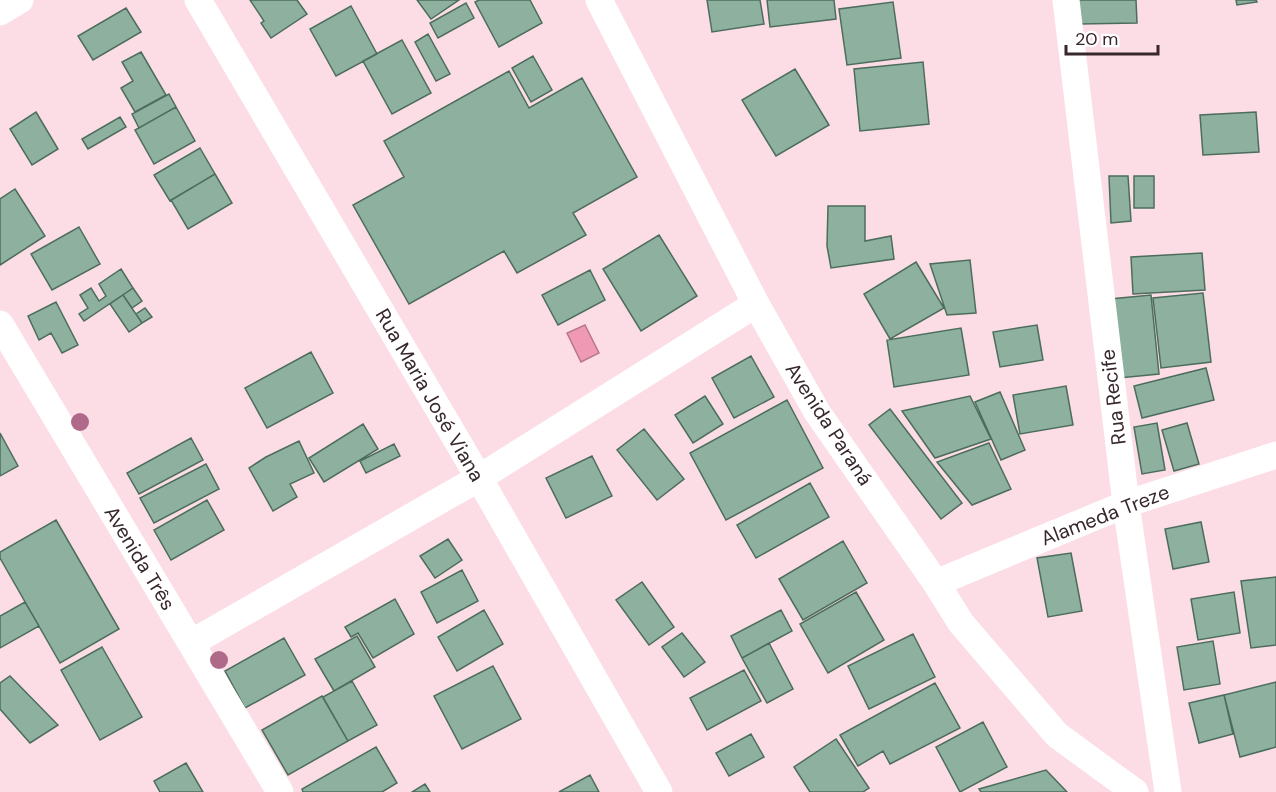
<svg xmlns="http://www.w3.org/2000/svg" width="1276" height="792" viewBox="0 0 1276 792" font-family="'DM Sans',sans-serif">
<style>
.water{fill:#ef99b5;stroke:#b8778c;stroke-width:1.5}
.building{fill:#8eb19f;stroke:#4c6d5d;stroke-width:1.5}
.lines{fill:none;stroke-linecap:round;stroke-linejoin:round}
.street{stroke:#fff;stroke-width:27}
.tree{fill:#b06a89}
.labels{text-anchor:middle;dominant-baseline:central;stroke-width:4.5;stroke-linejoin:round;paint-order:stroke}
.street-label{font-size:20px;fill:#36272b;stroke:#fff}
</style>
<rect width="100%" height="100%" fill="#fcdce5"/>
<path class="water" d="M 585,325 L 599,353 L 581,362 L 567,333 Z"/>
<path class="building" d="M 250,0 L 297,0 L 307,14 L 271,38 L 261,23 L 264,21 Z
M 417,0 L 459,0 L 431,19 Z
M 479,0 L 530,0 L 542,23 L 499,47 L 475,2 Z
M 707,0 L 760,0 L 764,24 L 712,32 Z
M 767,0 L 834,0 L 836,19 L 770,27 Z
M 1078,0 L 1136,0 L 1137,23 L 1079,24 Z
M 1236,0 L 1256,0 L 1257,2 L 1237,5 Z
M 893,2 L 901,58 L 847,65 L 839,9 Z
M 466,3 L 474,18 L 438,38 L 430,23 Z
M 351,6 L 377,54 L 336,76 L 310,29 Z
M 126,8 L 141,32 L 93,60 L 78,36 Z
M 428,34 L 450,74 L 436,81 L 415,42 Z
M 402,40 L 431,93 L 392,114 L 363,61 Z
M 141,52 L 166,95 L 135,112 L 121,88 L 133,81 L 122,62 Z
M 533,56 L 552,90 L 531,102 L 512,68 Z
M 923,62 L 929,124 L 860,131 L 854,69 Z
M 795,69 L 829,125 L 776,156 L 742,100 Z
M 509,71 L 529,108 L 582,78 L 637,177 L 573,213 L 586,235 L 517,273 L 504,251 L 409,304 L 353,205 L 404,177 L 384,141 Z
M 169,94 L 176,107 L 139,128 L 132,114 Z
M 176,107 L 195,141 L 154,164 L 135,130 Z
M 36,112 L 58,149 L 32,165 L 10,129 Z
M 1256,112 L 1259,152 L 1203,155 L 1200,115 Z
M 120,117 L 126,127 L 88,149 L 82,139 Z
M 200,148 L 215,174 L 170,201 L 154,175 Z
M 215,174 L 232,203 L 188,229 L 171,200 Z
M 1109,176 L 1128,176 L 1131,221 L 1111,223 Z
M 1134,176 L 1154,176 L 1154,208 L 1134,208 Z
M 15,189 L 45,236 L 0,265 L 0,199 Z
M 828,206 L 865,206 L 865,241 L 891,236 L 894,259 L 831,268 L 827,246 Z
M 79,227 L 100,264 L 52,290 L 31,254 Z
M 659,235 L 697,296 L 641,331 L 603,269 Z
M 1202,253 L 1205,290 L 1133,294 L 1131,257 Z
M 970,260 L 976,313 L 947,315 L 930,264 Z
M 916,262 L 944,308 L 890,339 L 864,294 Z
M 121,269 L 133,288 L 84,321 L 79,314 L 88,308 L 80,295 L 91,288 L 99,301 L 106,296 L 99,284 Z
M 590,270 L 605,300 L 558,325 L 542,295 Z
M 133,288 L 142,301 L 132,308 L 123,295 Z
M 1203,293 L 1211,362 L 1161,368 L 1153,298 Z
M 123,295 L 142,323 L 129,332 L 110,304 Z
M 1151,295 L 1159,374 L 1119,378 L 1110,299 Z
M 56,302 L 78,345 L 62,353 L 51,333 L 39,340 L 28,316 Z
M 145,308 L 152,317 L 142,323 L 136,314 Z
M 1037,325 L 1043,360 L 1000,367 L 993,332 Z
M 961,328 L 969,375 L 894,387 L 887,340 Z
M 311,352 L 333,393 L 267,428 L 245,388 Z
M 751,356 L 774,397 L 734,418 L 712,378 Z
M 1206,368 L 1214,400 L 1142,418 L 1134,386 Z
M 1066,386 L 1073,425 L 1020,434 L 1013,395 Z
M 1000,392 L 1025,450 L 1001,460 L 975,402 Z
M 705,396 L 723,424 L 693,443 L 675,415 Z
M 970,396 L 991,439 L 935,458 L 902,411 Z
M 787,400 L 823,468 L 726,520 L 690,453 Z
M 890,409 L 962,503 L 941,519 L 869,425 Z
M 1157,423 L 1165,470 L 1142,474 L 1134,427 Z
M 1187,423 L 1199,464 L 1174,471 L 1162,430 Z
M 363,424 L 378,449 L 324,482 L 309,458 Z
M 644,429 L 684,479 L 657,500 L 617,450 Z
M 0,433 L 18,466 L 0,476 Z
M 191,438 L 203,460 L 139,494 L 127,473 Z
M 299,441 L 314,473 L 290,484 L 297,497 L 273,511 L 249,468 L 266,457 Z
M 989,443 L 1011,489 L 972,505 L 937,462 Z
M 394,444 L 400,456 L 366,473 L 360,461 Z
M 592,456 L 612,496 L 566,518 L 546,478 Z
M 206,464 L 219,489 L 154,523 L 140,498 Z
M 810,483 L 829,517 L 756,558 L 737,525 Z
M 207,500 L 224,530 L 171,560 L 154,530 Z
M 56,520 L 119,629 L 60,663 L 0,558 L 0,552 Z
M 1201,522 L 1209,562 L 1173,569 L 1165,529 Z
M 448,539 L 462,560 L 435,578 L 420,556 Z
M 843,541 L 867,583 L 803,620 L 779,579 Z
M 1071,553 L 1082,611 L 1048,617 L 1037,558 Z
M 462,570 L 478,601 L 437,623 L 421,592 Z
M 1276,577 L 1276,645 L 1251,648 L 1241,581 Z
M 642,582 L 674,627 L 649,645 L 616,600 Z
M 856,592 L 884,640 L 828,673 L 800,624 Z
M 1234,592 L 1240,633 L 1198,640 L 1191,599 Z
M 395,599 L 414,634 L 373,658 L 358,633 L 351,637 L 345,627 Z
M 25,602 L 39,626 L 0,648 L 0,616 Z
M 484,610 L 503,644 L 457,671 L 438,637 Z
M 781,610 L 792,631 L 742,658 L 731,636 Z
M 682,633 L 705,662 L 684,677 L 662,647 Z
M 913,634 L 935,677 L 869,709 L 848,666 Z
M 357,636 L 375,667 L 334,691 L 315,659 Z
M 284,638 L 305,675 L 245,708 L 225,671 Z
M 1213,641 L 1220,684 L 1184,690 L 1177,647 Z
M 769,643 L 793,689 L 767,703 L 742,658 Z
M 102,647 L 142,717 L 100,740 L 61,670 Z
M 493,666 L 521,719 L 462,749 L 434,696 Z
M 744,670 L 761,701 L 707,730 L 690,698 Z
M 10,676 L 58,725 L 30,743 L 0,709 L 0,683 Z
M 352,681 L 377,725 L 348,741 L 323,697 Z
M 1276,682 L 1276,747 L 1240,757 L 1224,695 Z
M 935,683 L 960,728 L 890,764 L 883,751 L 858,766 L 840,735 Z
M 1224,695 L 1233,734 L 1199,743 L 1189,703 Z
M 322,696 L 348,741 L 288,775 L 262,730 Z
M 983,722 L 1007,767 L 960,792 L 936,747 Z
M 751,734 L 764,757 L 729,776 L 716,753 Z
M 836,739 L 869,788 L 863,792 L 810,792 L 794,767 Z
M 376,747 L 397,783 L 382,792 L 303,792 L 302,789 Z
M 186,763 L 203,792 L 160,792 L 154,781 Z
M 1046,770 L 1067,792 L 981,792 L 979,789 Z
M 590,775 L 599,792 L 559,792 Z
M 425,784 L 430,792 L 412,792 Z"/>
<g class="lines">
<path class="street" d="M 198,0 L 479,478 L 659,792
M 599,0 L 756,304 L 817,412 L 936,583 L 961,623 L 1057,735 L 1135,792
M 1066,0 L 1126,504 L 1168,792
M 0,12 L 20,0
M 0,324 L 280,792
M 936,583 L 1126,504 L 1276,455
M 191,643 L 479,478 L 756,304"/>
</g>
<g class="tree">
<circle cx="80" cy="422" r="9"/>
<circle cx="219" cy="660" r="9"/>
</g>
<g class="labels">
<g class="street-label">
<text transform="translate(430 395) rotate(60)">Rua Maria José Viana</text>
<text transform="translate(1113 397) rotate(-97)">Rua Recife</text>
<text transform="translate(829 424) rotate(57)">Avenida Paraná</text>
<text transform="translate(1105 515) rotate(-21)">Alameda Treze</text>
<text transform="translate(140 558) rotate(59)">Avenida Três</text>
</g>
</g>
<path d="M1066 45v9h92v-9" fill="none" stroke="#36272b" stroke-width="3"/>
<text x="1075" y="45" font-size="18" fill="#36272b" stroke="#ffffff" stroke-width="4.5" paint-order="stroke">20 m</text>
</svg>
